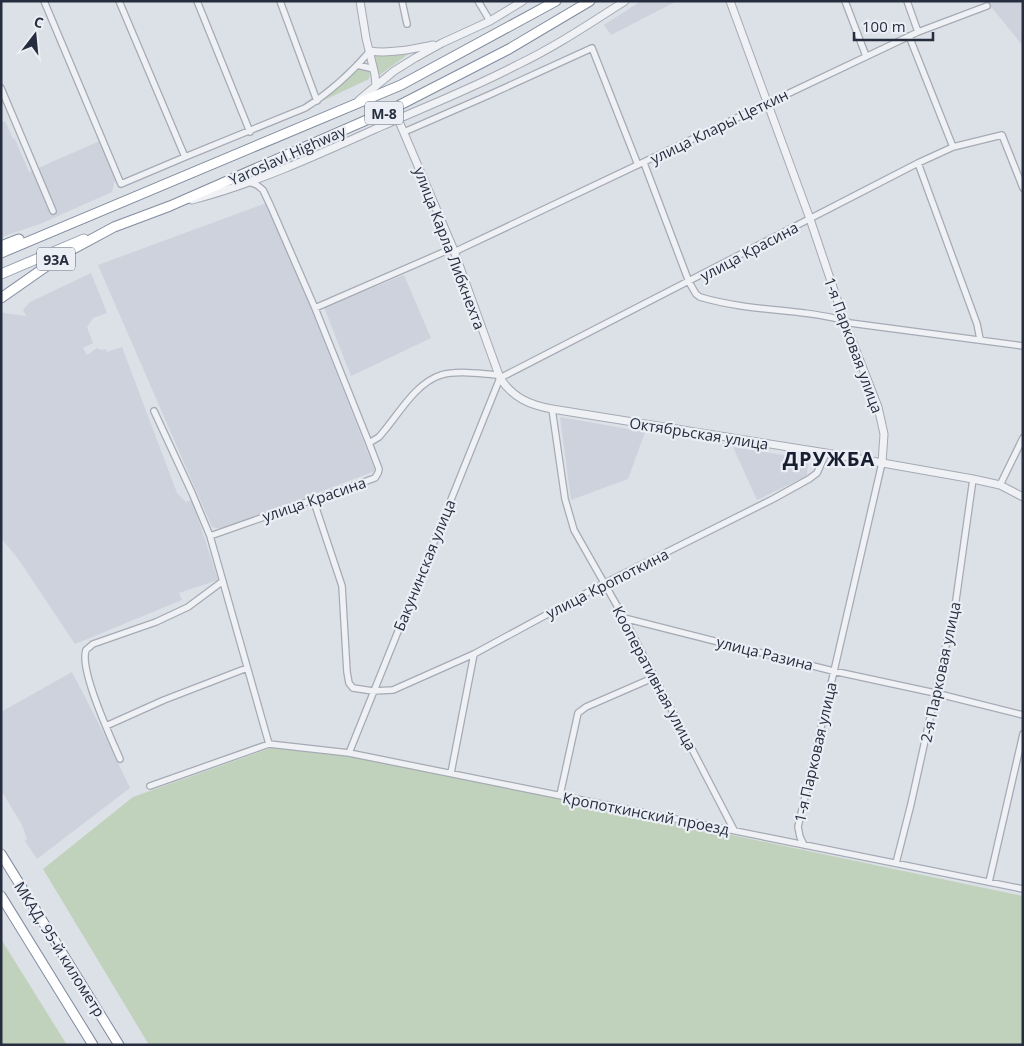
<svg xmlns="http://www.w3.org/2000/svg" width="1024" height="1046" viewBox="0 0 1024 1046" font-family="'Open Sans',sans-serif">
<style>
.built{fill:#ced2dc}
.green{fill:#c1d2bc}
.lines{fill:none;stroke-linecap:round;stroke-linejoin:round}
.minor-casing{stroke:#a5aab4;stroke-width:8}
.tertiary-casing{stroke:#a5aab4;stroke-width:9}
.primary-casing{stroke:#9aa3b3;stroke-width:11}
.trunk-casing{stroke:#828c9f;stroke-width:11}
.minor{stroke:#eff1f5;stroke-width:5.5}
.tertiary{stroke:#eff1f5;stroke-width:7}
.primary{stroke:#fff;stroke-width:9}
.trunk{stroke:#fff;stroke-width:9}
.labels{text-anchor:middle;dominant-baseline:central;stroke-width:4.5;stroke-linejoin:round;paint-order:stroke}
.shield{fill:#ebeff5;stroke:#606775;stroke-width:1}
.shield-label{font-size:14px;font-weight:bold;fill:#252d3e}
.street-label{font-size:15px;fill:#252d3e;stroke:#ebeff5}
.district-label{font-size:20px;font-weight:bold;letter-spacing:1px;fill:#171e2f;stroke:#ebeff5}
</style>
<rect width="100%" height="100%" fill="#dce0e7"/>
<path class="built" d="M 641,1 L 677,1 L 611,35 L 604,25 Z
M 982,1 L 1023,1 L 1023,46 L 988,3 Z
M 5,121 L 13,139 L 15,139 L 29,172 L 102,140 L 116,176 L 112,192 L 40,224 L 1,237 L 1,123 Z
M 269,202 L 375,471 L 222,529 L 212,527 L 98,265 Z
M 91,273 L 107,313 L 93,318 L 87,327 L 93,343 L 83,348 L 87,355 L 97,348 L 101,350 L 106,349 L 107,352 L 122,347 L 177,493 L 186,502 L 192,500 L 218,580 L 179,593 L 182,600 L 75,644 L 19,560 L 1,538 L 1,314 L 3,313 L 26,316 L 23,310 L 30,302 Z
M 404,275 L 431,338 L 351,376 L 324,307 Z
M 560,417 L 645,432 L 628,479 L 571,500 Z
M 733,447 L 808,459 L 807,476 L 757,500 Z
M 72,672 L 107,740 L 130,788 L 37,859 L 25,841 L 27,839 L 22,825 L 1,790 L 1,712 Z"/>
<path class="green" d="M 414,50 L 378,76 L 373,59 L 377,54 Z
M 358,68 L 367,69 L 370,73 L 369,79 L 318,103 Z
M 271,748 L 370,759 L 1023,896 L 1023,1045 L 149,1045 L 43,869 L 133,797 Z
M 1,939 L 67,1045 L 1,1045 Z"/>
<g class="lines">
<g class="minor-casing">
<path id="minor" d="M 44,1 L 121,184 L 185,157 L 305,108 C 329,93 351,73 370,51
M 119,1 L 185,157
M 197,1 L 250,132
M 280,1 L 317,101
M 402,1 L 407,24
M 478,1 L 490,21
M 845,1 L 866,56
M 907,1 L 918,32
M 909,36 L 953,147
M 357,65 L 374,69
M 1,88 L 53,211
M 404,132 L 489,95 L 592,48 L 638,165
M 644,163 L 689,282 L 696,294 L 700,297 C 733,307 770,309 804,313 C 819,315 836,317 850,323 L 1023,346
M 918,163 L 977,324 L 980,339
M 249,182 L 257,185 L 263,190 L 271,207 L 315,308 L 369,443
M 454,252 L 918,32 L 987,6
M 315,308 L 453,248
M 552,409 L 565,499 L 574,530 L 624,618 L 734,830
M 154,411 L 192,493 L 210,536 L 269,744
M 1000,485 L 1023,438
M 313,499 L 342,586 L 347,672 L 349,683 L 353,688 L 373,691 L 393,690 L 474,654 L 605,583 L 773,499 L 809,479 L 817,473 L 826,453
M 210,536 L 375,478 L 378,473 L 379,469 L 369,443 L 379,437 L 384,431 C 400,412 416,383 441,375 C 458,370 481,374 499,375
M 624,618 L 833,671 L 935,693 L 1023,715
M 106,726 L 164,700 L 247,668
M 349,753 L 500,378 L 918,163 L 953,147 L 1002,135 L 1023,188
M 120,759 C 111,738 79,670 86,650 L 93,644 L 156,622 L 188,607 L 223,581
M 451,773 L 474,654
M 150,786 L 269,744 L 349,753 L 1023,889
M 560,795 L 578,713 L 586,707 L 655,677
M 804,845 L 800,837 L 798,827 L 882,463
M 896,863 L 911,804 L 956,600 L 973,479
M 989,882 L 1023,734"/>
</g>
<g class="tertiary-casing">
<path id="tertiary" d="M 360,1 L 366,38 L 375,75 L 376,86
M 730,1 L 810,219 L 844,320 L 878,407 L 884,434 L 882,463
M 370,51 C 390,54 413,49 433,45
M 359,100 L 394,71 L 415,58 L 442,43 L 490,21 L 523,1
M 398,119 L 453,248 L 500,378 C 513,398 530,405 552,409 L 826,453 L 973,479 L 1000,485 L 1023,497
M 192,200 C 257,183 320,154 382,126 C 427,106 473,88 517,65 C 555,47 589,24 625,1"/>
</g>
<g class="primary-casing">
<path id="primary" d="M 1,274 L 84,239"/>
</g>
<g class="trunk-casing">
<path id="trunk" d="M 1,246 L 19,239
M 1,253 L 401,85 L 556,1
M 1,298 L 64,254 L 114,227 L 170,206 L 394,108 L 509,49 L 590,1
M 1,854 L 119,1045
M 1,896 L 93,1045"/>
</g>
<use href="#minor" class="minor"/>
<use href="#tertiary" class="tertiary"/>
<use href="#primary" class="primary"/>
<use href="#trunk" class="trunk"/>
</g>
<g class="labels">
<g class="shield">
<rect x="365" y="101.5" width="38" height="23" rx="4"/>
<rect x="37" y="247.5" width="38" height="23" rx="4"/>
</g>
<g class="shield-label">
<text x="384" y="113">М-8</text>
<text x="56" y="259">93A</text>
</g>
<g class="street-label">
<text transform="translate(719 126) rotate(-26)">улица Клары Цеткин</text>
<text transform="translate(287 155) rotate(-24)">Yaroslavl Highway</text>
<text transform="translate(450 248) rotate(69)">улица Карла Либкнехта</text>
<text transform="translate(749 251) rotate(-28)">улица Красина</text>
<text transform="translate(854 345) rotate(70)">1-я Парковая улица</text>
<text transform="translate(699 433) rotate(9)">Октябрьская улица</text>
<text transform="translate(314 499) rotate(-19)">улица Красина</text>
<text transform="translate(424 565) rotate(-68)">Бакунинская улица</text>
<text transform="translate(607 583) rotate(-27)">улица Кропоткина</text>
<text transform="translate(765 653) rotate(14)">улица Разина</text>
<text transform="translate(940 672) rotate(-78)">2-я Парковая улица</text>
<text transform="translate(655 678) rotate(62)">Кооперативная улица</text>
<text transform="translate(815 752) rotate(-77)">1-я Парковая улица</text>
<text transform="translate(646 813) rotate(11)">Кропоткинский проезд</text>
<text transform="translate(60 949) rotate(58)">МКАД, 95-й километр</text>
</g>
<g class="district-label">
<text x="829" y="458">ДРУЖБА</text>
</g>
</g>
<rect width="1024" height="1046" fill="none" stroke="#252d3e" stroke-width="5"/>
<g transform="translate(35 35) rotate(16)" stroke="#ebeff5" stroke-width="4" paint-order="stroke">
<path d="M0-4L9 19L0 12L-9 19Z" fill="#252d3e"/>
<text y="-8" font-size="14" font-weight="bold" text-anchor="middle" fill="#252d3e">С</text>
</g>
<path d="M854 32v8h79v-8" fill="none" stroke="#252d3e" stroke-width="2.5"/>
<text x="862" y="32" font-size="15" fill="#252d3e" stroke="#ebeff5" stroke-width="4" paint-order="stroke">100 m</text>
</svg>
